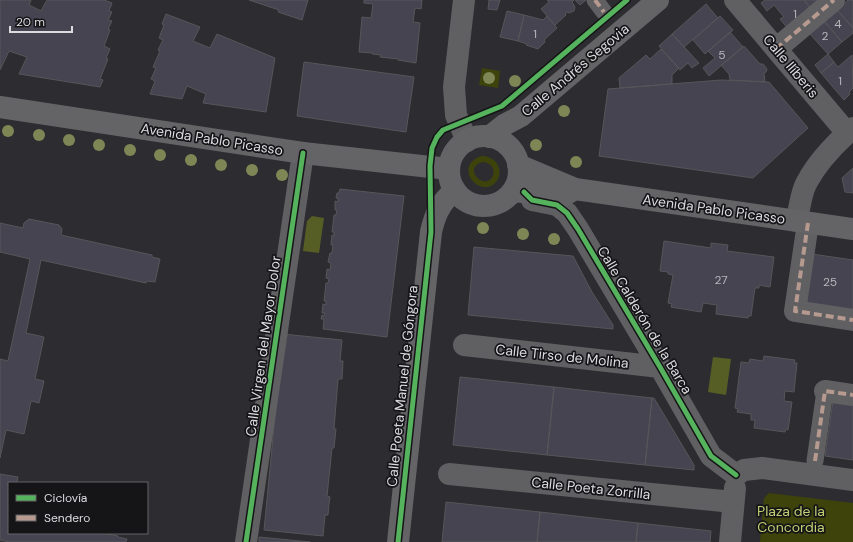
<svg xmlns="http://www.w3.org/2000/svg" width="853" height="542" viewBox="0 0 853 542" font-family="'DM Sans',sans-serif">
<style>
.green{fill:#3d430b;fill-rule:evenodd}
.water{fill:#575e25}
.building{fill:#454450;stroke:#56565a}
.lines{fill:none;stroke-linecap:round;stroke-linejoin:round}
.pedestrian{stroke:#606063;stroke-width:17}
.minor{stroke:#606063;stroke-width:22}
.tertiary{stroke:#606063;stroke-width:22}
.secondary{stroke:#646466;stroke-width:22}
.quiet{stroke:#b69a8f;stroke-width:4;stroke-dasharray:8 4;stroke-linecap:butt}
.cycleway-casing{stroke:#151417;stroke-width:8}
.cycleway{stroke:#56b35d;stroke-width:5}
.tree{fill:#7e8656}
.labels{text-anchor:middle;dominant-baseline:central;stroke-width:3.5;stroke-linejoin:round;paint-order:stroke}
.number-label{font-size:12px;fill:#b6b6bc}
.street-label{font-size:14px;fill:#dcdce0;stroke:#151417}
.park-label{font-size:14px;fill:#c1cf74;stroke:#151417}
</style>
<rect width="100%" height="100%" fill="#2d2d31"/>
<path class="green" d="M 482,68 L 500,71 L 498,88 L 479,85 Z
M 481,156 C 484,156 487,156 490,158 C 498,161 502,171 498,179 C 484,203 450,168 481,156 ZM 483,162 C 490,163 495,167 493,175 C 487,193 460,168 483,162 Z
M 769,493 L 853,503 L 853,542 L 760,542 L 764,498 Z"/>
<path class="water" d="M 312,216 L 324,218 L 319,253 L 303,251 L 307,221 Z
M 713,357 L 731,359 L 726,395 L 708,392 Z"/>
<path class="building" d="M 0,0 L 31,0 L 29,5 L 41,11 L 47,0 L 104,0 L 112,3 L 109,11 L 112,12 L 108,20 L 112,21 L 108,29 L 110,30 L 104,46 L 110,49 L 106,58 L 108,59 L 100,79 L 103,80 L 100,87 L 19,74 L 27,57 L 9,51 L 0,70 Z
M 249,0 L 308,0 L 302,20 L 278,12 L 279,10 Z
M 364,0 L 422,0 L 421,9 L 415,8 L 413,22 L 420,23 L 416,63 L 398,60 L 398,59 L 380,57 L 381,55 L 372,54 L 372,53 L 359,52 L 362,17 L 371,18 L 373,4 L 364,3 Z
M 489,0 L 500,0 L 497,10 L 488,9 Z
M 547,0 L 574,0 L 572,2 L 575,7 L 574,11 L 569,13 L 567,12 L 565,14 L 566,15 L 555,25 L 541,9 L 549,2 Z
M 575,0 L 586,0 L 580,5 Z
M 765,0 L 804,0 L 812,10 L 789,30 L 780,19 L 784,17 L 774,5 L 767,11 L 761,3 Z
M 804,0 L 825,0 L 812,10 Z
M 848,0 L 852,0 L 853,1 L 853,28 L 837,10 Z
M 706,4 L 718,18 L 684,47 L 672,34 Z
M 837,10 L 853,28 L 853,33 L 842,42 L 824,21 Z
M 507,11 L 524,15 L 518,41 L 500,37 Z
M 166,14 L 200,27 L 193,41 L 210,48 L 217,34 L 275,58 L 266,112 L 203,103 L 206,94 L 187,86 L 182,99 L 150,94 L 155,81 L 151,79 L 156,68 L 153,67 L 160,51 L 158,50 L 163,40 L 159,38 L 164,25 L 162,24 Z
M 524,15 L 543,20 L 547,16 L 557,28 L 544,40 L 545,42 L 538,49 L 526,45 L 527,44 L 518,41 Z
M 720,16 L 733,30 L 705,54 L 693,40 Z
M 824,21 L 842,42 L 828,54 L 809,33 Z
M 730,32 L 743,47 L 709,76 L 703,68 L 715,58 L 708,51 Z
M 672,34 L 699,63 L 692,68 L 688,63 L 680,70 L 659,46 Z
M 744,46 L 760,64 L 763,64 L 767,69 L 766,72 L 764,73 L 765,82 L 730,80 L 729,74 L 721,65 Z
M 661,49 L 679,68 L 672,75 L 672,84 L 620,88 L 619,78 L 646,55 L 650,59 Z
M 828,54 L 834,62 L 821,73 L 815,65 Z
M 852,55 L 853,88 L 849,92 L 850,94 L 844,100 L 821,73 L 834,62 L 838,67 Z
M 304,62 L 414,77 L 406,132 L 297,116 Z
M 721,80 L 769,82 L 808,128 L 753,178 L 599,156 L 608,89 Z
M 853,168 L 853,193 L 845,192 L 842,178 Z
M 340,189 L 404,196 L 387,337 L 323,329 L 324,319 L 321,319 L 322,315 L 324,316 L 325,313 L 322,313 L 323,304 L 326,305 L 326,301 L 324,301 L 326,283 L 328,283 L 329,279 L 326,278 L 327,269 L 330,270 L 331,263 L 328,262 L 330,253 L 332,253 L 333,245 L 331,245 L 332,235 L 334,236 L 334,232 L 332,232 L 334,215 L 336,215 L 337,210 L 335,210 L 335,201 L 338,202 L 338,198 L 336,198 L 337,193 L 339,193 Z
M 29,219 L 59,225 L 62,229 L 61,235 L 152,255 L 152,257 L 160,259 L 155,282 L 147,281 L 146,283 L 41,260 L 26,333 L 44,337 L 35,379 L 44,381 L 39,403 L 31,401 L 24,434 L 6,430 L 0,458 L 0,359 L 8,361 L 30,259 L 0,252 L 0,223 L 23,228 L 24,223 Z
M 664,241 L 711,248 L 711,243 L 728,245 L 727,251 L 774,257 L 770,287 L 759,285 L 759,288 L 755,288 L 751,316 L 748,316 L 748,318 L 716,314 L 717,305 L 703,303 L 701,312 L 671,307 L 672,304 L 668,303 L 673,275 L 668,274 L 668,272 L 660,271 Z
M 474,247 L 573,256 L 592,292 L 613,325 L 613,329 L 468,315 Z
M 812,254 L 853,260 L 853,312 L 804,304 Z
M 283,334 L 342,340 L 340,361 L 343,361 L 342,379 L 338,379 L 334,429 L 336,429 L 334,448 L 332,448 L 327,496 L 330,497 L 329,504 L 328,515 L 325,515 L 323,536 L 264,530 Z
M 764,356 L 795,360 L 794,363 L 797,363 L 794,392 L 785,391 L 784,401 L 792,402 L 788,430 L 786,429 L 785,432 L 754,428 L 755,420 L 751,420 L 751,414 L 737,412 L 738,409 L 735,408 L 741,362 L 749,363 L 750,359 L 763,361 Z
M 460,377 L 554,387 L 547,455 L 453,445 Z
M 554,387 L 652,398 L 645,465 L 547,455 Z
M 652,398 L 654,398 L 694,465 L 694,470 L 645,465 Z
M 833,401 L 853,403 L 853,460 L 825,456 Z
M 0,474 L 18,477 L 17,483 L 9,483 L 9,533 L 103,533 L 118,536 L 118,537 L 127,539 L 126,542 L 9,542 L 0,540 Z
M 446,502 L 540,512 L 537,542 L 442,542 Z
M 540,512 L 638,523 L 636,542 L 537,542 Z
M 638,523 L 711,531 L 710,542 L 636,542 Z
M 259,537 L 310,542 L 259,542 Z"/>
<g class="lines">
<path class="pedestrian" d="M 595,0 L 604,12
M 815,461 L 825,391"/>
<path class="minor" d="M 735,0 L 847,133
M 776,49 L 834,0
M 532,200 L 557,205 L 567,213 L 578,229 L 660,367 L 711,456 L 736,475
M 797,221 C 799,210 801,192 807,182 C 817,163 837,142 853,128
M 808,223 L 795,311 L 853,320
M 464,345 L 660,367
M 825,391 L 853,395
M 449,474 L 733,502
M 736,475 L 744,470 L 762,468 L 853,480
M 730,542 L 735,488"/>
<path class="tertiary" d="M 464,0 L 454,87 L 456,115 L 467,141
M 246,542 L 303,153"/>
<path class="secondary" d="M 0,107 L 303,153 L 449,169
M449 171a35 35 0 1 1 70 0a35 35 0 1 1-70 0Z
M 489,137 L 504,125 L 521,116 L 658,0
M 518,165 L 575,189 L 853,229
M 513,191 L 563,196 L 575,189
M 398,542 L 431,232 C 435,214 440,203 455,190"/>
<path class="quiet" d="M 595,0 L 604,12
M 776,49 L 834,0
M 808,223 L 795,311 L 853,320
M 815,461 L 825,391 L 853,395"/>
<g class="cycleway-casing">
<path id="cycleway" d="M 524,192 L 532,200 L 557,205 L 567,213 L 578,229 L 660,367 L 711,456 L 736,475
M 246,542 L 303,153
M 398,542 L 431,232 L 430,166 L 432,148 L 437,137 L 443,130 L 502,106 L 627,0"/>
</g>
<use href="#cycleway" class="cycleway"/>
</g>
<g class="tree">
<circle cx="489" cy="78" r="6"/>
<circle cx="515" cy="81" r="6"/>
<circle cx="564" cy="111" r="6"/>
<circle cx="8" cy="131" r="6"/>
<circle cx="39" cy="135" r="6"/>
<circle cx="69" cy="140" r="6"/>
<circle cx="99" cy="145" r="6"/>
<circle cx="536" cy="145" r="6"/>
<circle cx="130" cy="150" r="6"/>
<circle cx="160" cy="155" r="6"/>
<circle cx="191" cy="160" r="6"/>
<circle cx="576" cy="162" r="6"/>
<circle cx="221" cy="165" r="6"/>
<circle cx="252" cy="170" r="6"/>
<circle cx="282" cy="175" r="6"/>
<circle cx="483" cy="228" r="6"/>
<circle cx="523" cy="234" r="6"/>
<circle cx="554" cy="239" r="6"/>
</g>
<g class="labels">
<g class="number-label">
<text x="795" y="14">1</text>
<text x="838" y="24">4</text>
<text x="535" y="34">1</text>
<text x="825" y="36">2</text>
<text x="722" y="55">5</text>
<text x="840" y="81">1</text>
<text x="721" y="280">27</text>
<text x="830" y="282">25</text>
</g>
<g class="street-label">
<text transform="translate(791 66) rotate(50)">Calle Ilíberis</text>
<text transform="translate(575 70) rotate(-40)">Calle Andrés Segovia</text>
<text transform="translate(212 139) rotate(9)">Avenida Pablo Picasso</text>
<text transform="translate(714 209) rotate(8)">Avenida Pablo Picasso</text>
<text transform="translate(645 320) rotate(59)">Calle Calderón de la Barca</text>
<text transform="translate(263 346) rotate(-82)">Calle Virgen del Mayor Dolor</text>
<text transform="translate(562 356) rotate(6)">Calle Tirso de Molina</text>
<text transform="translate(402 386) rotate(-84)">Calle Poeta Manuel de Góngora</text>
<text transform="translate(591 488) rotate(6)">Calle Poeta Zorrilla</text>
</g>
<g class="park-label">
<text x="791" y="511">Plaza de la<tspan x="791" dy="16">Concordia</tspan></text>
</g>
</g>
<rect x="8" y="482" width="140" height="52" fill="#151417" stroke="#656467"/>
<rect x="16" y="495" width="20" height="6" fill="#56b35d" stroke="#656467"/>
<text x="44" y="502" font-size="12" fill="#dcdce0">Ciclovía</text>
<rect x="16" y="515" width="20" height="6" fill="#b69a8f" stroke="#656467"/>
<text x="44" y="522" font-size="12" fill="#dcdce0">Sendero</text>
<path d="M10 26v6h62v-6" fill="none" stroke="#dcdce0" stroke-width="2"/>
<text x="16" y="26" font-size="12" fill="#dcdce0" stroke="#151417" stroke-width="3" paint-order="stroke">20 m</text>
</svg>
